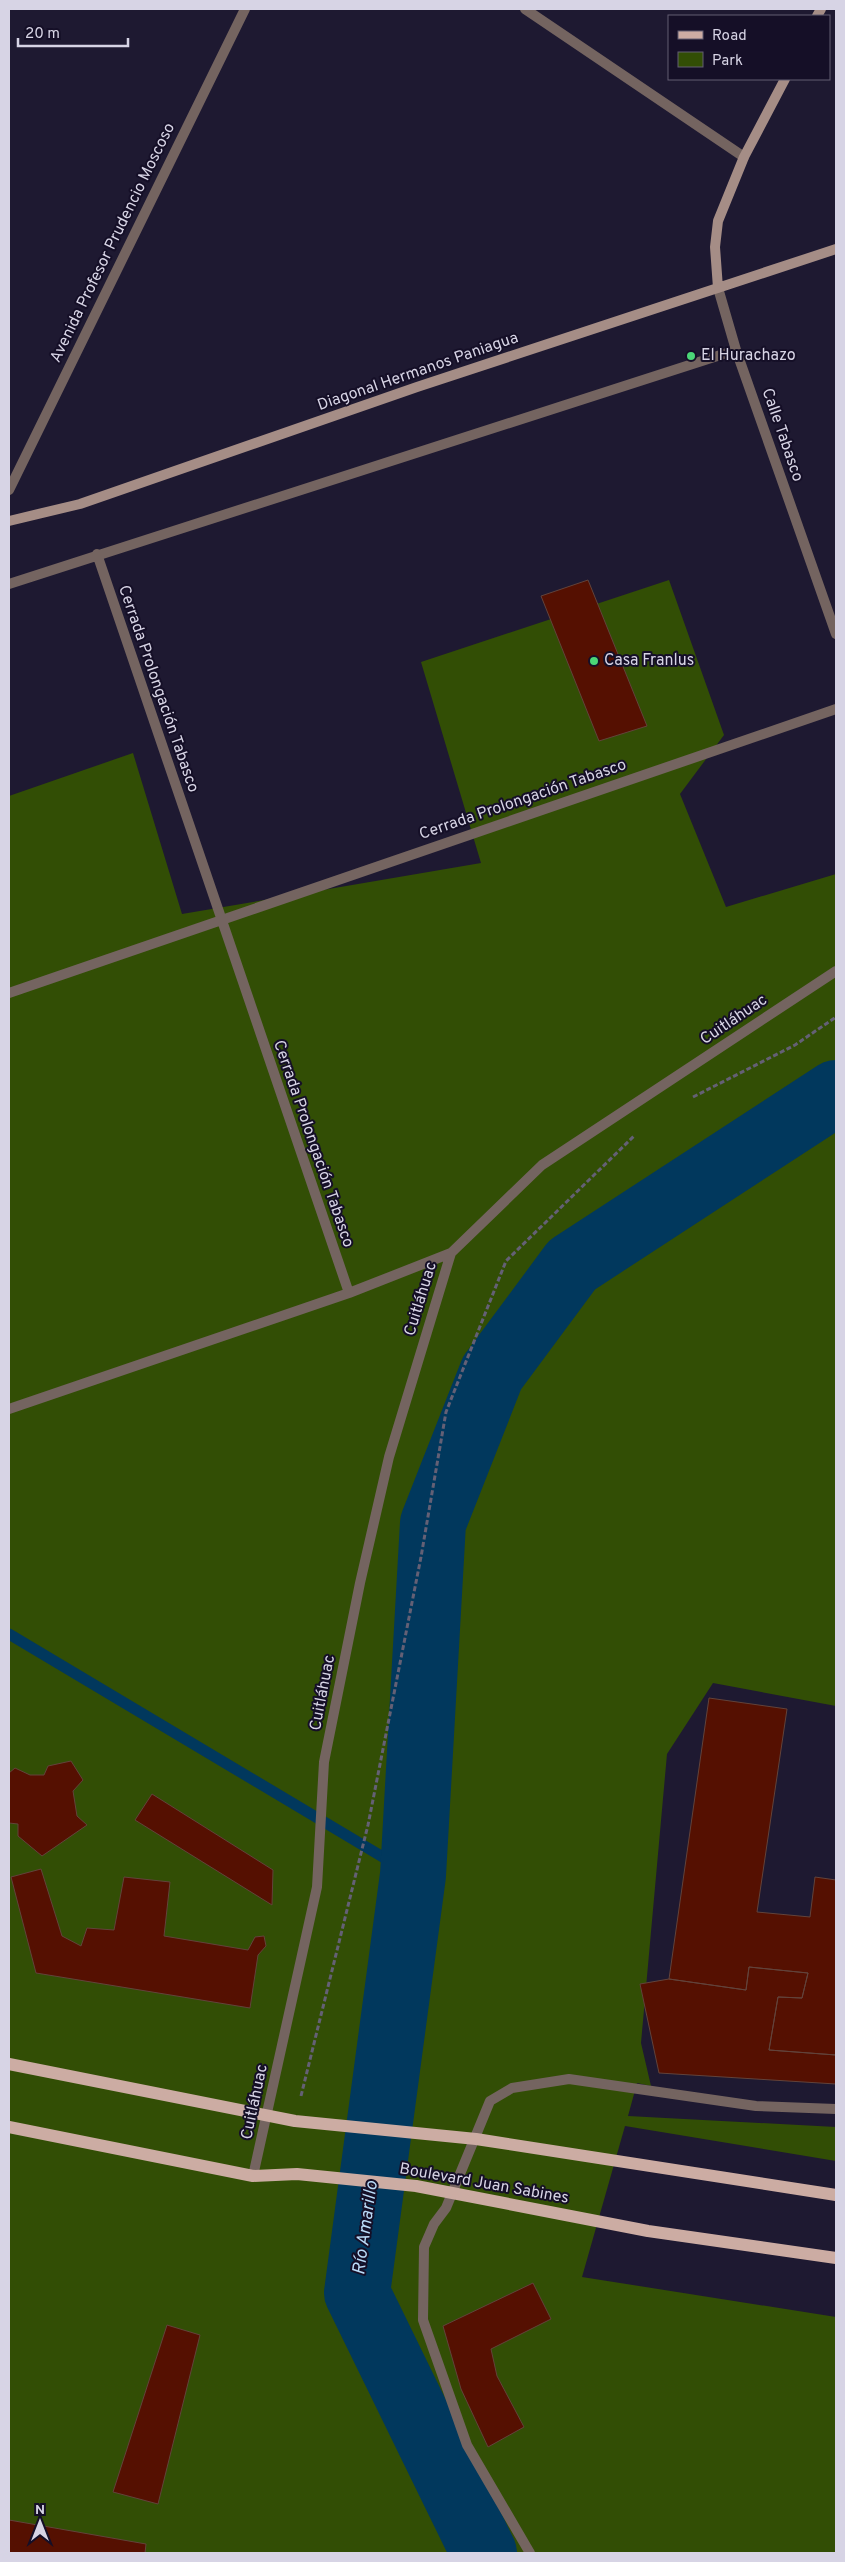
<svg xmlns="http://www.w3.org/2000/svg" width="845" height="2562" viewBox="0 0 845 2562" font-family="Overpass,sans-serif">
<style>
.green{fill:#324e05}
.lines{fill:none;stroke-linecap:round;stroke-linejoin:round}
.stream{stroke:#01385d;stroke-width:11}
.river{stroke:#01385d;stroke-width:66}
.building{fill:#551001;stroke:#62433b}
.path{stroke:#646075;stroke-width:3;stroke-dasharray:5 2.5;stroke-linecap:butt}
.service{stroke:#746460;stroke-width:10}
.minor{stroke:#746460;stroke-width:10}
.secondary{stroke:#a58d86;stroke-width:10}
.primary{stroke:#ccaca3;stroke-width:12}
.poi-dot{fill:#4bd677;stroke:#150f27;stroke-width:2}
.labels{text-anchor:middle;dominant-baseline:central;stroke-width:4;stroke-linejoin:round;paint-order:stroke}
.street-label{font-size:16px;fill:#d7d4e5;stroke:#150f27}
.poi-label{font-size:16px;fill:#d7d4e5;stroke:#150f27;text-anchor:start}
.water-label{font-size:18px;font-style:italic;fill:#badbf8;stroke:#150f27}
</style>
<rect width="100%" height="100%" fill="#1e1931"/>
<path class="green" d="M 669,580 L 724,735 L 680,794 L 726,907 L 836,874 L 836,1706 L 713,1683 L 667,1754 L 641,2043 L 651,2086 L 637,2083 L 628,2116 L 836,2127 L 836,2161 L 625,2126 L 582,2277 L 836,2317 L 836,2553 L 9,2553 L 9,796 L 133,753 L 182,914 L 481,863 L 421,662 Z"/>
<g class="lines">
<path class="stream" d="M 9,1634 L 413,1875"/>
<path class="river" d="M 484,2553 L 357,2293 L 413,1875 L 433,1523 L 492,1373 L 572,1265 L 836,1093"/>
</g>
<path class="building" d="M 588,580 L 647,726 L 599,741 L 541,596 Z
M 709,1698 L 787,1709 L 757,1912 L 810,1917 L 815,1877 L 836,1880 L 836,2055 L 769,2050 L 778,1997 L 802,1998 L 808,1973 L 749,1967 L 746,1990 L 669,1979 Z
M 71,1761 L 83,1780 L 73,1791 L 77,1816 L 87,1825 L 42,1856 L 18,1836 L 18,1824 L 9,1823 L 9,1773 L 15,1768 L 30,1775 L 44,1775 L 48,1766 Z
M 152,1794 L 273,1870 L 272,1905 L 135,1820 Z
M 41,1869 L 62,1936 L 81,1946 L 87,1928 L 114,1930 L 124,1877 L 170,1882 L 164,1936 L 248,1950 L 255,1937 L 264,1936 L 266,1946 L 258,1955 L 250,2008 L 36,1973 L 11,1877 Z
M 749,1967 L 808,1973 L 802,1998 L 778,1997 L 769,2050 L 836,2055 L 836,2084 L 659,2073 L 640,1984 L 669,1979 L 746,1990 Z
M 533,2283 L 551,2319 L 491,2349 L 497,2376 L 524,2427 L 488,2447 L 461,2389 L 443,2326 Z
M 167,2325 L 200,2335 L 158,2504 L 113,2492 Z
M 9,2520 L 146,2544 L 145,2553 L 9,2553 Z"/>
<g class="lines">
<path class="path" d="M 693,1097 L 795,1045 L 836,1017
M 301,2096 L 368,1825 L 421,1557 L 446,1412 L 506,1261 L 634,1136"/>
<path class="service" d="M 530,2553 L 467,2445 L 423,2320 L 424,2247 L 434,2224 L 446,2208 L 490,2101 L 512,2088 L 569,2079 L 756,2106 L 836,2109"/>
<path class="minor" d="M 525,9 L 744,157
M 718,288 L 736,350 L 836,634
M 9,490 L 245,9
M 97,554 L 349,1293
M 9,584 L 736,350
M 9,993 L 836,709
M 9,1409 L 349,1293 L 451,1253
M 253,2176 L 317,1887 L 324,1762 L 360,1583 L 389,1457 L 451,1253 L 542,1165 L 836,971"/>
<path class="secondary" d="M 817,16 L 821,9
M 718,288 L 715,247 L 718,221 L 744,157 L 785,79
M 9,521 L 80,504 L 417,387 L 836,249"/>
<path class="primary" d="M 9,2064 L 295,2121 L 476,2139 L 836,2195
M 9,2127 L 253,2176 L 297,2174 L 416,2186 L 648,2231 L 836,2258"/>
</g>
<g class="poi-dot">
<circle cx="691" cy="356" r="5"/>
<circle cx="594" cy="661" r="5"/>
</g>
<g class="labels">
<g class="street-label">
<text transform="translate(113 243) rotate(-64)">Avenida Profesor Prudencio Moscoso</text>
<text transform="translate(418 372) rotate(-19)">Diagonal Hermanos Paniagua</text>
<text transform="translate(782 435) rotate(71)">Calle Tabasco</text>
<text transform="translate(158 689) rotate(71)">Cerrada Prolongación Tabasco</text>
<text transform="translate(523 800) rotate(-19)">Cerrada Prolongación Tabasco</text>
<text transform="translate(734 1020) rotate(-34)">Cuitláhuac</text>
<text transform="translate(313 1144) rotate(71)">Cerrada Prolongación Tabasco</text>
<text transform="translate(421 1299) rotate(-73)">Cuitláhuac</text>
<text transform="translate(323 1693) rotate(-79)">Cuitláhuac</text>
<text transform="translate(255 2102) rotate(-78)">Cuitláhuac</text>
<text transform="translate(484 2184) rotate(10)">Boulevard Juan Sabines</text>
</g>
<g class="poi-label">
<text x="701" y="356">El Hurachazo</text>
<text x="604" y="661">Casa Franlus</text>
</g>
<g class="water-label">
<text transform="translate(366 2228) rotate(-82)">Río Amarillo</text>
</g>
</g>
<rect width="845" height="2562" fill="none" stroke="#d7d4e5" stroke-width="20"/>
<rect x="668" y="15" width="162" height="65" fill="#150f27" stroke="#635e73"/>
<rect x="678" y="31" width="25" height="8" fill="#ccaca3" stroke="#635e73"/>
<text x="712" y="40" font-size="15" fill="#d7d4e5">Road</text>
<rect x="678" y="52" width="25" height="15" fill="#324e05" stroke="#635e73"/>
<text x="712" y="65" font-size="15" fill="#d7d4e5">Park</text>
<g transform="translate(40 2522)" stroke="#150f27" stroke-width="4" paint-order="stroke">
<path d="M0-4L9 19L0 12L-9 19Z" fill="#d7d4e5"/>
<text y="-8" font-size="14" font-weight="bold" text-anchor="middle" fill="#d7d4e5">N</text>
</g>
<path d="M18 38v8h110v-8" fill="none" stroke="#d7d4e5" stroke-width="2.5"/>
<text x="25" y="38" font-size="15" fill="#d7d4e5" stroke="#150f27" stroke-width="4" paint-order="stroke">20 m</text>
</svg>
